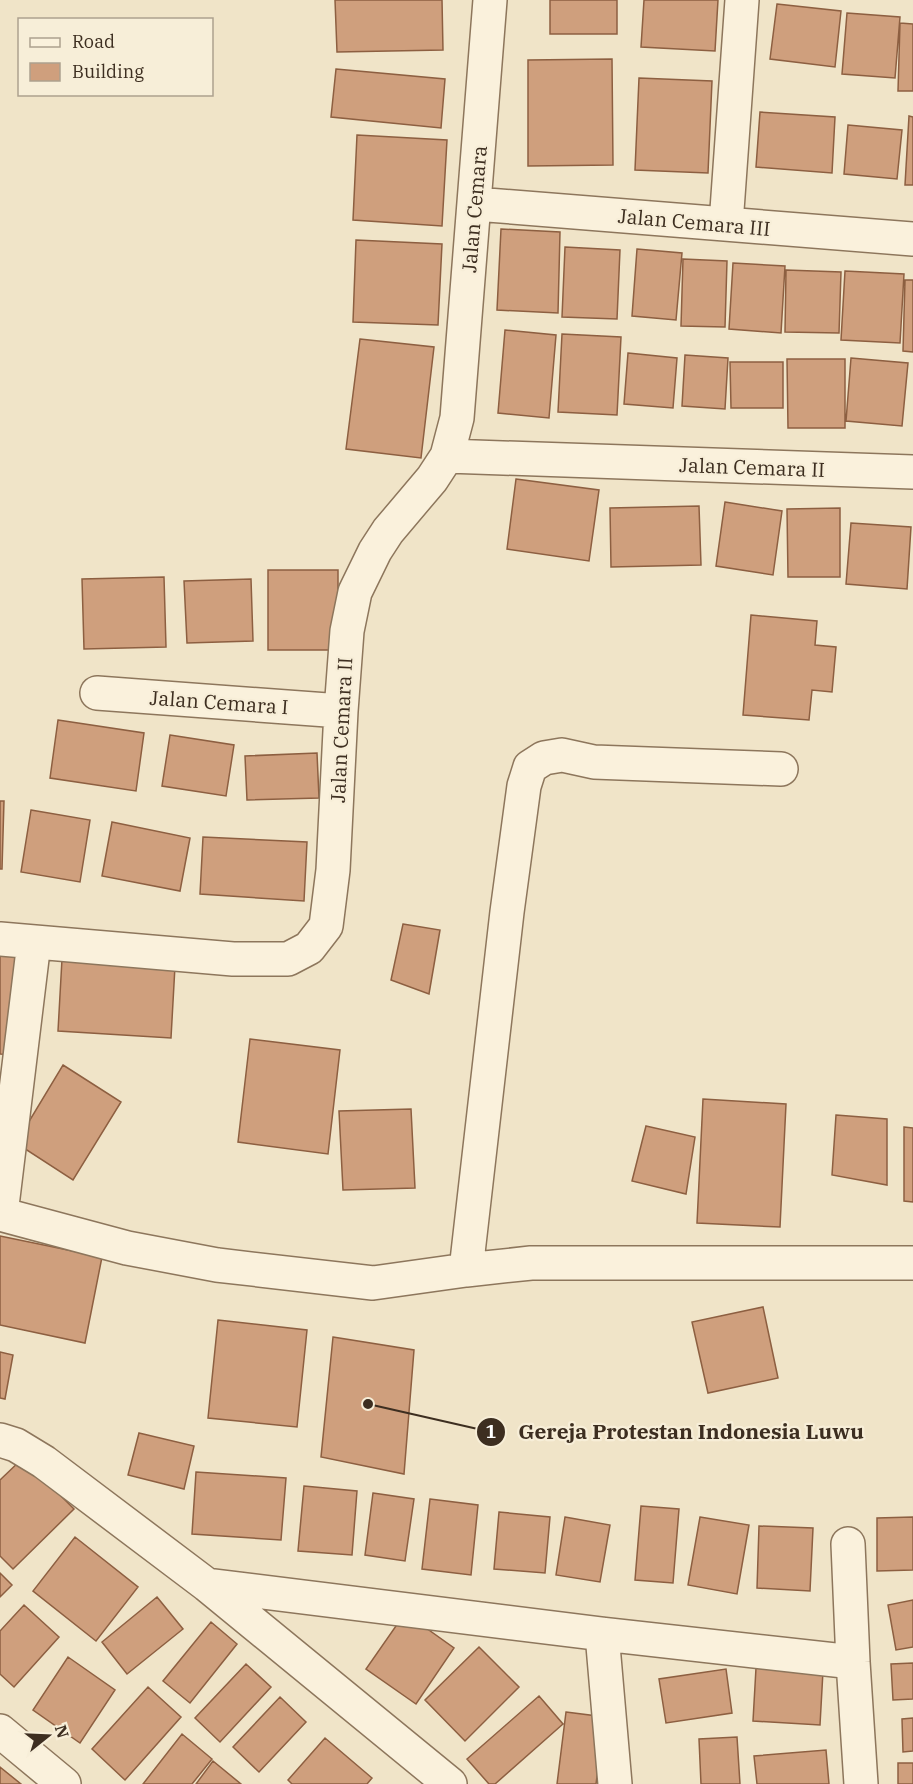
<svg xmlns="http://www.w3.org/2000/svg" width="913" height="1784" viewBox="0 0 913 1784" font-family="'IBM Plex Serif',serif">
<style>
.building{fill:#cf9f7d;stroke:#8d5f41;stroke-width:1.5}
.lines{fill:none;stroke-linecap:round;stroke-linejoin:round}
.minor-casing{stroke:#8d765c;stroke-width:36}
.minor{stroke:#faf1dc;stroke-width:33}
.labels{text-anchor:middle;dominant-baseline:central;stroke-width:4.5;stroke-linejoin:round;paint-order:stroke}
.street-label{font-size:20px;fill:#3d2e20;stroke:#f7eed8}
.leader{fill:none;stroke:#3d2e20;stroke-width:2}
.callout-dot{fill:#3d2e20;stroke:#f7eed8;stroke-width:2}
.mark-label{font-size:18px;text-anchor:middle;font-weight:bold;fill:#fff}
.callout-label{font-size:21px;text-anchor:middle;font-weight:bold;fill:#3d2e20;stroke:#f7eed8;stroke-width:4.5;stroke-linejoin:round;paint-order:stroke}
</style>
<rect width="100%" height="100%" fill="#f0e4c8"/>
<path class="building" d="M 335,0 L 442,0 L 443,50 L 337,52 Z
M 550,0 L 617,0 L 617,34 L 550,34 Z
M 644,0 L 718,0 L 715,51 L 641,47 Z
M 777,4 L 841,11 L 835,67 L 770,59 Z
M 847,13 L 900,17 L 895,78 L 842,74 Z
M 900,23 L 913,24 L 913,91 L 898,91 Z
M 612,59 L 613,165 L 528,166 L 528,60 Z
M 336,69 L 445,79 L 441,128 L 331,117 Z
M 639,78 L 712,81 L 708,173 L 635,170 Z
M 760,112 L 835,117 L 832,173 L 756,167 Z
M 909,116 L 913,117 L 913,185 L 905,185 Z
M 848,125 L 902,130 L 897,179 L 844,174 Z
M 357,135 L 447,140 L 442,226 L 353,220 Z
M 501,229 L 560,232 L 558,313 L 497,310 Z
M 356,240 L 442,244 L 438,325 L 353,322 Z
M 565,247 L 620,250 L 617,319 L 562,317 Z
M 637,249 L 682,253 L 676,320 L 632,316 Z
M 683,259 L 727,261 L 725,327 L 681,326 Z
M 733,263 L 785,266 L 781,333 L 729,329 Z
M 786,270 L 841,272 L 839,333 L 785,332 Z
M 845,271 L 904,274 L 900,343 L 841,340 Z
M 905,280 L 913,280 L 913,352 L 903,351 Z
M 505,330 L 556,335 L 549,418 L 498,413 Z
M 562,334 L 621,337 L 617,415 L 558,412 Z
M 360,339 L 434,347 L 421,458 L 346,449 Z
M 628,353 L 677,358 L 673,408 L 624,404 Z
M 685,355 L 728,358 L 725,409 L 682,406 Z
M 851,358 L 908,363 L 902,426 L 846,421 Z
M 787,359 L 845,359 L 845,428 L 788,428 Z
M 730,362 L 783,362 L 783,408 L 731,408 Z
M 516,479 L 599,490 L 589,561 L 507,549 Z
M 725,502 L 782,511 L 773,575 L 716,566 Z
M 699,506 L 701,565 L 611,567 L 610,508 Z
M 840,508 L 840,577 L 788,577 L 787,509 Z
M 851,523 L 911,527 L 907,589 L 846,584 Z
M 268,570 L 338,570 L 338,650 L 268,650 Z
M 164,577 L 166,647 L 84,649 L 82,579 Z
M 251,579 L 253,641 L 187,643 L 184,581 Z
M 751,615 L 817,621 L 815,645 L 836,647 L 832,692 L 812,690 L 809,720 L 743,715 Z
M 58,720 L 144,733 L 136,791 L 50,778 Z
M 170,735 L 234,745 L 226,796 L 162,786 Z
M 317,753 L 319,798 L 247,800 L 245,756 Z
M 0,801 L 4,801 L 2,869 L 0,869 Z
M 31,810 L 90,820 L 80,882 L 21,872 Z
M 112,822 L 190,838 L 180,891 L 102,876 Z
M 203,837 L 307,842 L 304,901 L 200,894 Z
M 403,924 L 440,930 L 429,994 L 391,980 Z
M 0,954 L 23,956 L 17,1055 L 0,1054 Z
M 62,959 L 175,966 L 171,1038 L 58,1031 Z
M 250,1039 L 340,1050 L 328,1154 L 238,1142 Z
M 63,1065 L 121,1102 L 73,1180 L 16,1143 Z
M 703,1099 L 786,1104 L 780,1227 L 697,1223 Z
M 411,1109 L 415,1188 L 343,1190 L 339,1111 Z
M 836,1115 L 887,1119 L 887,1185 L 832,1175 Z
M 646,1126 L 695,1137 L 686,1194 L 632,1181 Z
M 904,1127 L 913,1128 L 913,1202 L 904,1201 Z
M 0,1236 L 102,1257 L 85,1343 L 0,1325 Z
M 763,1307 L 778,1378 L 708,1393 L 692,1322 Z
M 218,1320 L 307,1330 L 297,1427 L 208,1418 Z
M 333,1337 L 414,1350 L 404,1474 L 321,1457 Z
M 0,1352 L 13,1355 L 5,1399 L 0,1398 Z
M 139,1433 L 194,1446 L 184,1489 L 128,1475 Z
M 23,1458 L 74,1509 L 13,1569 L 0,1556 L 0,1480 Z
M 196,1472 L 286,1478 L 281,1540 L 192,1534 Z
M 304,1486 L 357,1491 L 352,1555 L 298,1551 Z
M 373,1493 L 414,1499 L 405,1561 L 365,1555 Z
M 430,1499 L 478,1505 L 471,1575 L 422,1569 Z
M 641,1506 L 679,1509 L 673,1583 L 635,1580 Z
M 499,1512 L 550,1517 L 545,1573 L 494,1569 Z
M 565,1517 L 610,1525 L 600,1582 L 556,1575 Z
M 700,1517 L 749,1525 L 737,1594 L 688,1585 Z
M 913,1517 L 913,1570 L 877,1571 L 877,1518 Z
M 759,1526 L 813,1528 L 810,1591 L 757,1588 Z
M 75,1537 L 138,1587 L 96,1641 L 33,1591 Z
M 0,1573 L 12,1585 L 0,1597 Z
M 157,1597 L 183,1629 L 127,1674 L 102,1642 Z
M 913,1600 L 913,1647 L 896,1650 L 888,1605 Z
M 24,1605 L 59,1637 L 14,1687 L 0,1674 L 0,1631 Z
M 405,1613 L 454,1648 L 416,1704 L 366,1669 Z
M 211,1622 L 237,1644 L 190,1703 L 163,1681 Z
M 479,1647 L 519,1687 L 465,1741 L 425,1700 Z
M 68,1657 L 115,1690 L 80,1743 L 33,1710 Z
M 913,1663 L 913,1699 L 893,1700 L 891,1664 Z
M 246,1664 L 271,1687 L 220,1742 L 195,1718 Z
M 756,1668 L 823,1671 L 820,1725 L 753,1721 Z
M 726,1669 L 732,1713 L 666,1723 L 659,1679 Z
M 148,1687 L 181,1717 L 125,1780 L 92,1749 Z
M 539,1696 L 563,1724 L 495,1784 L 489,1784 L 467,1759 Z
M 280,1697 L 306,1722 L 259,1772 L 233,1747 Z
M 566,1712 L 605,1717 L 596,1784 L 557,1784 Z
M 913,1718 L 913,1751 L 903,1752 L 902,1719 Z
M 182,1734 L 212,1759 L 192,1784 L 143,1784 Z
M 737,1737 L 740,1784 L 701,1784 L 699,1739 Z
M 325,1738 L 372,1778 L 367,1784 L 292,1784 L 288,1780 Z
M 826,1750 L 829,1784 L 757,1784 L 754,1756 Z
M 213,1761 L 241,1784 L 196,1784 Z
M 898,1763 L 913,1763 L 913,1784 L 898,1784 Z
M 0,1767 L 21,1784 L 0,1784 Z"/>
<g class="lines">
<g class="minor-casing">
<path id="minor" d="M 475,204 L 913,239
M 726,224 L 742,0
M 447,456 L 913,472
M 97,693 L 341,711
M 0,939 L 233,959 L 288,959 L 309,948 L 326,926 L 333,870 L 341,711 L 347,631 L 355,592 L 375,551 L 388,531 L 432,479 L 447,456 L 457,418 L 490,0
M 0,1214 L 127,1248 L 217,1265 L 373,1283 L 466,1270 L 531,1263 L 913,1263
M 1,1214 L 34,942
M 466,1270 L 507,912 L 524,786 L 530,767 L 544,758 L 562,755 L 594,762 L 781,769
M 0,1440 L 16,1445 L 44,1462 L 207,1585 L 450,1784
M 848,1544 L 853,1662 L 861,1784
M 207,1585 L 602,1634 L 853,1662
M 602,1634 L 615,1784
M 0,1731 L 64,1784"/>
</g>
<use href="#minor" class="minor"/>
</g>
<g class="labels">
<g class="street-label">
<text transform="translate(474 209) rotate(-85)">Jalan Cemara</text>
<text transform="translate(694 222) rotate(5)">Jalan Cemara III</text>
<text transform="translate(752 467) rotate(2)">Jalan Cemara II</text>
<text transform="translate(219 702) rotate(4)">Jalan Cemara I</text>
<text transform="translate(341 730) rotate(-87)">Jalan Cemara II</text>
</g>
</g>
<path class="leader" d="M368 1404L491 1432"/>
<g class="callout-dot">
<circle cx="368" cy="1404" r="6"/>
<circle cx="491" cy="1432" r="15"/>
</g>
<g class="mark-label">
<text x="491" y="1438">1</text>
</g>
<g class="callout-label">
<text x="691" y="1439">Gereja Protestan Indonesia Luwu</text>
</g>
<rect x="18" y="18" width="195" height="78" fill="#f7eed8" stroke="#ada18e" stroke-width="1.5"/>
<rect x="30" y="38" width="30" height="9" fill="#faf1dc" stroke="#ada18e" stroke-width="1.5"/>
<text x="72" y="48" font-size="18" fill="#3d2e20">Road</text>
<rect x="30" y="63" width="30" height="18" fill="#cf9f7d" stroke="#ada18e" stroke-width="1.5"/>
<text x="72" y="78" font-size="18" fill="#3d2e20">Building</text>
<g transform="translate(48 1736) rotate(72)" stroke="#f7eed8" stroke-width="4.5" paint-order="stroke">
<path d="M0-4.5L10 22L0 15L-10 22Z" fill="#3d2e20"/>
<text y="-9" font-size="16" font-weight="bold" text-anchor="middle" fill="#3d2e20">N</text>
</g>
</svg>
